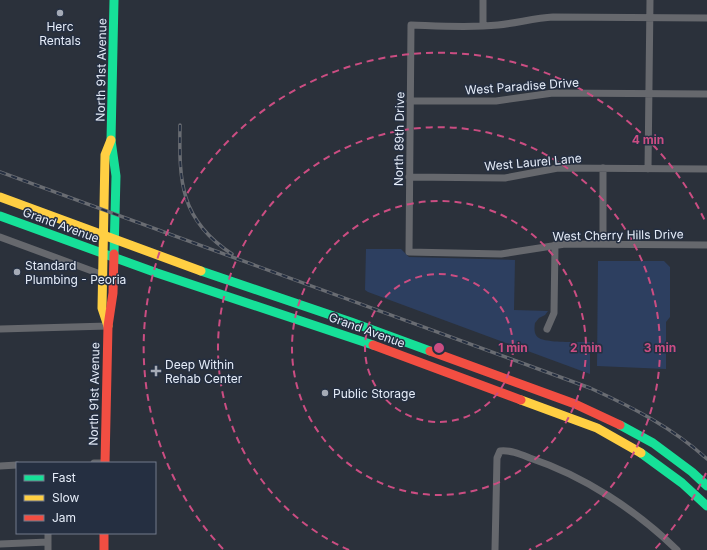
<svg xmlns="http://www.w3.org/2000/svg" width="707" height="550" viewBox="0 0 707 550" font-family="Inter,sans-serif">
<style>
.green{fill:#2d3f60}
.lines{fill:none;stroke-linecap:round;stroke-linejoin:round}
.street{stroke:#66686d;stroke-width:7}
.fast{stroke:#16e098;stroke-width:9}
.slow{stroke:#ffcf43;stroke-width:9}
.jam{stroke:#f24e42;stroke-width:9}
.rail-casing{stroke:#696c72;stroke-width:3.5}
.rail{stroke:#252f41;stroke-width:2;stroke-dasharray:6;stroke-linecap:butt}
.ring{fill:none;stroke:#cb4d82;stroke-width:2;stroke-dasharray:7 5}
.poi-dot{fill:#a5abb6;stroke:#252f41;stroke-width:1.5}
.labels{text-anchor:middle;dominant-baseline:central;stroke-width:3;stroke-linejoin:round;paint-order:stroke}
.poi-label{font-size:12px;fill:#e6edf9;stroke:#252f41;text-anchor:start}
.street-label{font-size:12px;fill:#e6edf9;stroke:#252f41}
.centre{fill:#cb4d82;stroke:#252f41;stroke-width:2}
.ring-label{font-size:12px;text-anchor:middle;font-weight:bold;fill:#cb4d82;stroke:#252f41;stroke-width:3;stroke-linejoin:round;paint-order:stroke}
</style>
<rect width="100%" height="100%" fill="#2b313b"/>
<path class="green" d="M 366,249 L 401,249 L 409,257 L 515,260 L 514,310 L 548,311 L 545,315 L 539,318 L 535,323 C 534,329 534,335 539,338 C 547,343 579,342 590,342 L 590,374 L 368,292 L 365,290 Z
M 598,261 L 664,261 L 670,267 L 670,317 L 666,322 L 666,369 L 597,366 Z"/>
<g class="lines">
<path class="street" d="M 707,18 L 553,17 C 535,18 517,23 498,25 C 470,28 440,26 411,25 L 409,252 L 501,254 L 565,244 L 707,245
M 483,26 L 483,0
M 410,101 L 496,101 L 553,93 L 707,94
M 648,169 L 650,0
M 409,177 L 505,178 L 558,168 L 707,169
M 0,237 L 103,275
M 603,244 L 603,168
M 0,329 L 108,326
M 547,329 L 554,313 L 555,245
M 94,463 L 105,463
M 0,466 L 17,465
M 48,533 L 48,550
M 0,544 L 48,542
M 495,550 L 497,458 L 500,451 C 511,450 520,454 530,458 C 584,476 636,510 677,550"/>
<path class="fast" d="M 0,216 L 157,273 L 373,345
M 114,254 L 116,176 L 111,140 L 114,0
M 201,271 L 351,322 L 430,351
M 620,425 L 653,443 L 692,472 L 707,486
M 641,453 L 682,483 L 707,506"/>
<path class="slow" d="M 0,197 L 201,271
M 108,326 L 102,308 L 105,155 L 111,140
M 521,400 L 597,428 L 641,453"/>
<path class="jam" d="M 373,345 L 521,400
M 430,351 L 575,404 L 620,425
M 105,463 L 108,326 L 113,293 L 114,254
M 104,533 L 104,550"/>
<g class="rail-casing">
<path id="rail" d="M 180,125 C 179,182 180,220 232,254
M 0,172 L 590,388 C 632,407 673,428 707,459"/>
</g>
<use href="#rail" class="rail"/>
</g>
<g class="ring">
<circle cx="439" cy="348" r="74"/>
<circle cx="439" cy="348" r="147"/>
<path d="M349 550A221 221 0 1 1 529 550"/>
<path d="M706 473A295 295 0 0 1 655 549M223 549A295 295 0 1 1 706 223"/>
</g>
<g class="poi-dot">
<circle cx="60" cy="13" r="4"/>
<circle cx="17" cy="272" r="4"/>
<path d="M154 365h4v4h4v4h-4v4h-4v-4h-4v-4h4z"/>
<circle cx="325" cy="393" r="4"/>
</g>
<g class="labels">
<g class="poi-label">
<text x="60" y="26" text-anchor="middle">Herc<tspan x="60" dy="14">Rentals</tspan></text>
<text x="25" y="265">Standard<tspan x="25" dy="14">Plumbing - Peoria</tspan></text>
<text x="165" y="364">Deep Within<tspan x="165" dy="14">Rehab Center</tspan></text>
<text x="333" y="393">Public Storage</text>
</g>
<g class="street-label">
<text transform="translate(101 70) rotate(-89)">North 91st Avenue</text>
<text transform="translate(522 86) rotate(-4)">West Paradise Drive</text>
<text transform="translate(399 139) rotate(-89)">North 89th Drive</text>
<text transform="translate(533 162) rotate(-5)">West Laurel Lane</text>
<text transform="translate(61 225) rotate(20)">Grand Avenue</text>
<text transform="translate(618 235) rotate(-1)">West Cherry Hills Drive</text>
<text transform="translate(367 330) rotate(20)">Grand Avenue</text>
<text transform="translate(94 394) rotate(-89)">North 91st Avenue</text>
</g>
</g>
<circle cx="439" cy="348" r="6" class="centre"/>
<g class="ring-label">
<text x="648" y="144">4 min</text>
<text x="513" y="352">1 min</text>
<text x="586" y="352">2 min</text>
<text x="660" y="352">3 min</text>
</g>
<rect x="16" y="462" width="140" height="72" fill="#252f41" stroke="#727b8b"/>
<rect x="24" y="475" width="20" height="6" fill="#16e098" stroke="#727b8b"/>
<text x="52" y="482" font-size="12" fill="#e6edf9">Fast</text>
<rect x="24" y="495" width="20" height="6" fill="#ffcf43" stroke="#727b8b"/>
<text x="52" y="502" font-size="12" fill="#e6edf9">Slow</text>
<rect x="24" y="515" width="20" height="6" fill="#f24e42" stroke="#727b8b"/>
<text x="52" y="522" font-size="12" fill="#e6edf9">Jam</text>
</svg>
